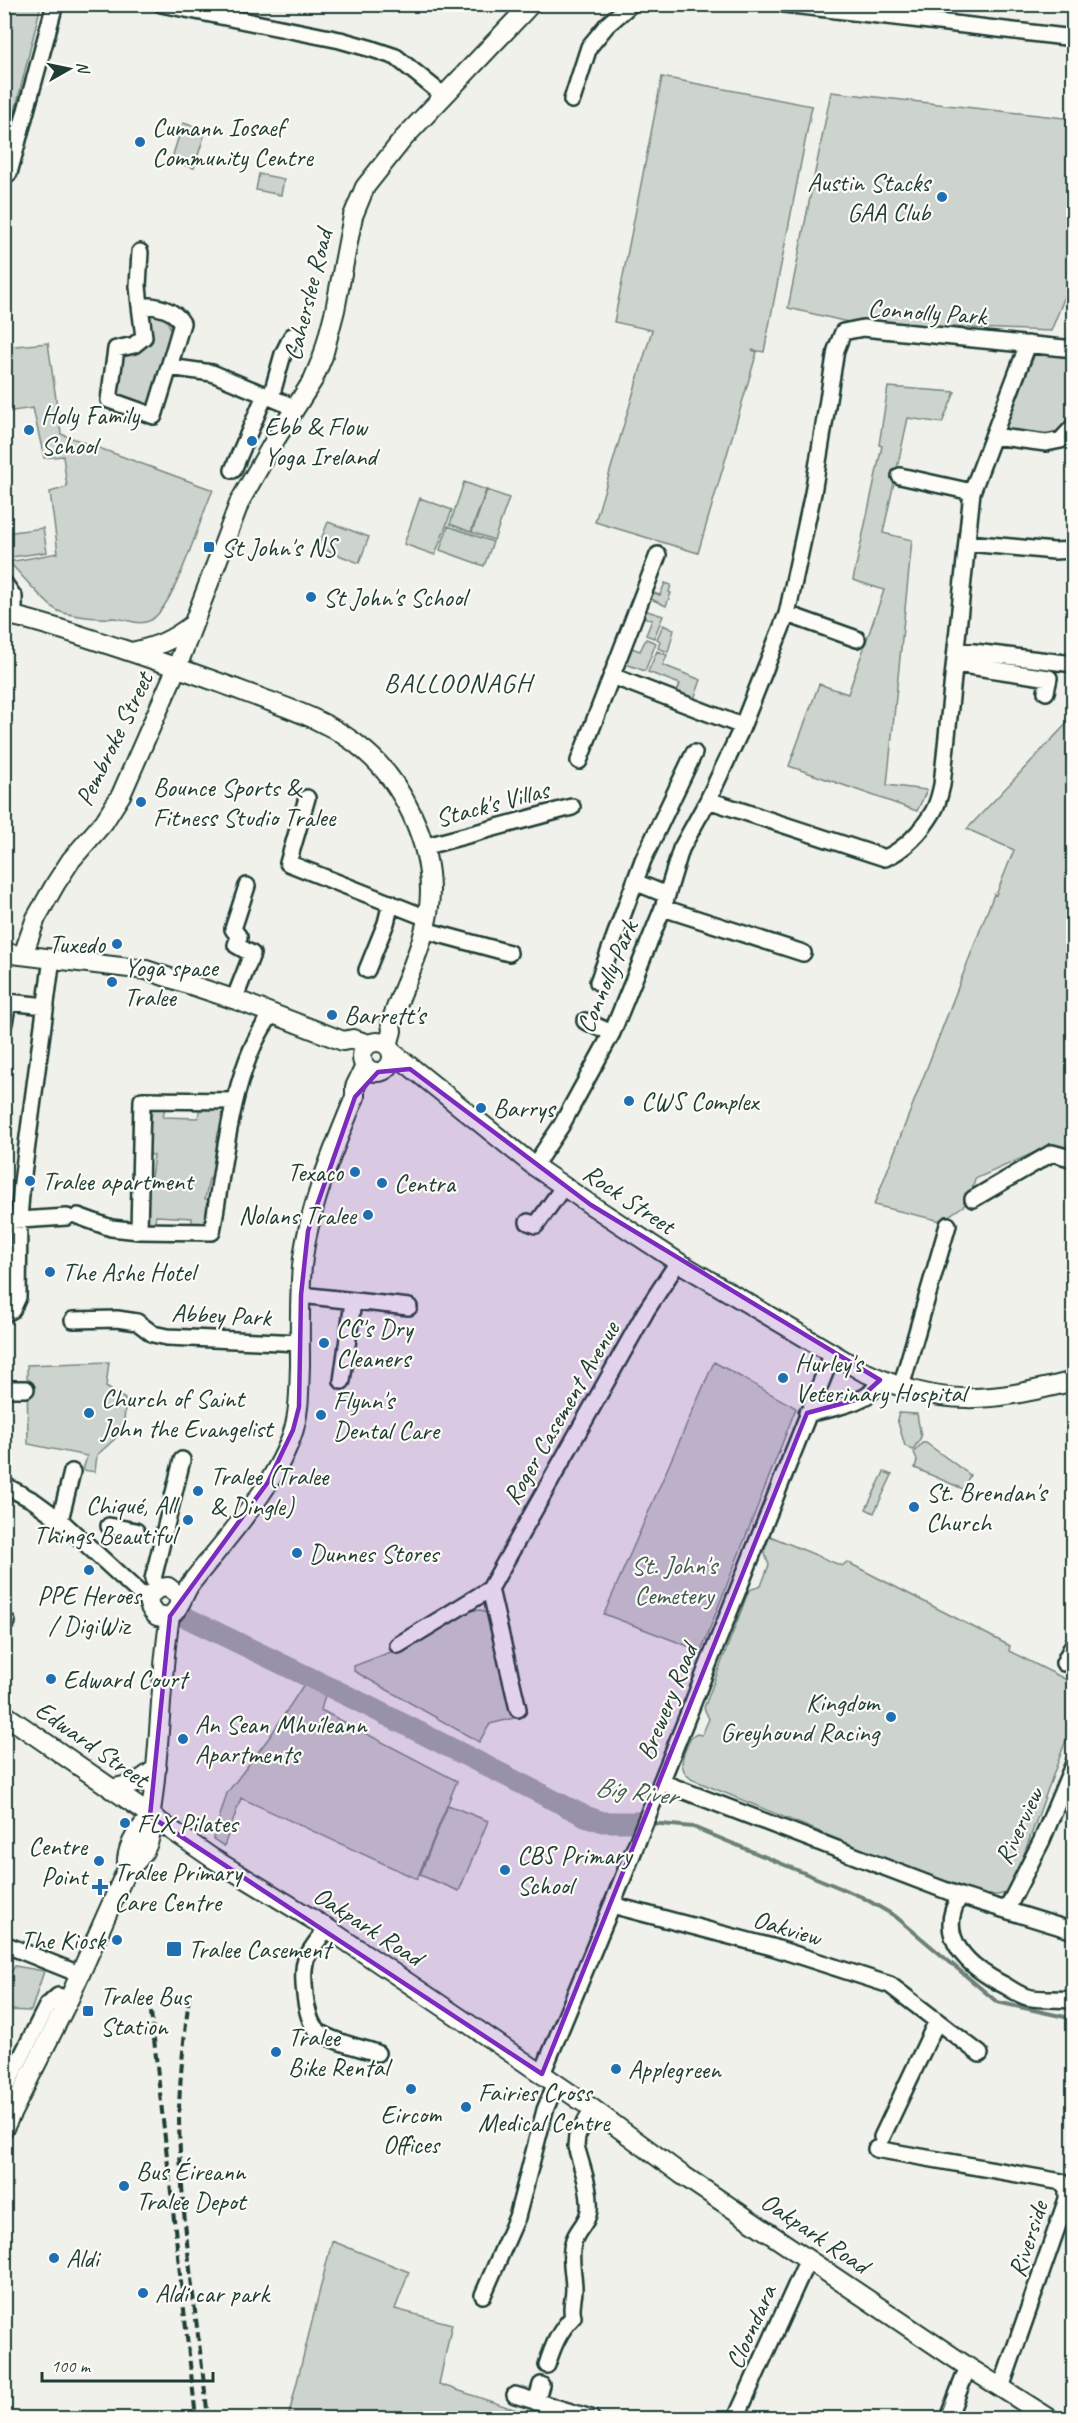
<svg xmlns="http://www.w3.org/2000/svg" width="1078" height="2423" viewBox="0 0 1078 2423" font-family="Caveat,sans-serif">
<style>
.green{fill:#cdd3cd;stroke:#768880;stroke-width:1.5}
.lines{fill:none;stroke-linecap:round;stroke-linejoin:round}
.stream{stroke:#6c8077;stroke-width:4}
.river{stroke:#9faca4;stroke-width:21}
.minor-casing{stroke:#1f3d34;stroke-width:20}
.major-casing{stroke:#1f3d34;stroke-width:22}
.minor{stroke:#fdfcf7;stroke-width:15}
.major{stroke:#fdfcf7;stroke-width:18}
.rail{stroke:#1f3d34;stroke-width:4;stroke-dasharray:9 4.5;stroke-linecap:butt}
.marked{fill:#7b2cbf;fill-opacity:0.2;stroke:#7b2cbf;stroke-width:4.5;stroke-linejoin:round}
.poi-dot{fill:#1f6fb2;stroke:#fdfcf7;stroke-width:2}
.labels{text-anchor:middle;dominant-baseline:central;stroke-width:4.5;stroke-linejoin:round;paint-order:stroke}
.poi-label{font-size:26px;fill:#1f3d34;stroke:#fdfcf7;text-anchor:start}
.street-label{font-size:26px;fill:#1f3d34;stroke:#fdfcf7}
.park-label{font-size:26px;fill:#425b53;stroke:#fdfcf7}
.neighbourhood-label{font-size:27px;letter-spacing:1.5px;fill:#1f3d34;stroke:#fdfcf7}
.water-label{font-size:27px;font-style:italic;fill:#455e56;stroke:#fdfcf7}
</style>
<rect width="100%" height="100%" fill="#f0f1eb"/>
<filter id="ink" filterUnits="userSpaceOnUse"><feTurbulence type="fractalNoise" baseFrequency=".0167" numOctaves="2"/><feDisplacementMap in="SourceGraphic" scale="12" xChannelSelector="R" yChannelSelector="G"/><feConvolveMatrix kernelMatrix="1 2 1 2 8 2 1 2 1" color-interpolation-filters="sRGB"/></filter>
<g filter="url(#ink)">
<path class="green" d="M 5,4 L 41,5 L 5,152 L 4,5 Z
M 927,5 L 955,5 L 954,16 L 935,13 L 928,9 Z
M 662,77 L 812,106 L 764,352 L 752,350 L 757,352 L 698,553 L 595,522 L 652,330 L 614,322 Z
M 831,92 L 1073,119 L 1073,276 L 1051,331 L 852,323 L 788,308 Z
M 183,123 L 206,130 L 194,168 L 171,161 Z
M 259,174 L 284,179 L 281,195 L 256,190 Z
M 156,314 L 165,317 L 172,331 L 151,405 L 148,408 L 115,395 L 116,358 L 151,315 Z
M 48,343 L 61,434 L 213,490 C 200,517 174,611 149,621 C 137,626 124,618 112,618 C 99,619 70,616 58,611 C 47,606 19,572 9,562 L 58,553 L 50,492 L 67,487 L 63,456 L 44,458 L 33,408 L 6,412 L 5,347 Z
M 1042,351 L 1073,352 L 1073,419 L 1055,435 L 1046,438 L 1006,432 L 1005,427 L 1035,354 Z
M 888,387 L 955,392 L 942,423 L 908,418 L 883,533 L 912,540 L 887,785 L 927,790 L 917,811 L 789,766 L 819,684 L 848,694 L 884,590 L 853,580 L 882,446 L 879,445 Z
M 464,482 L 486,490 L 471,532 L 450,524 Z
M 487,490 L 509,498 L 494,540 L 472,532 Z
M 420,498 L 452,510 L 435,555 L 404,544 Z
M 328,522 L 369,537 L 359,563 L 318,547 Z
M 448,526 L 493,542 L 484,566 L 440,550 Z
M 43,528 L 47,552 L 5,558 L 5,533 Z
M 665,583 L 671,585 L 669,592 L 671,593 L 666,606 L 649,598 L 650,592 L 660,595 Z
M 644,610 L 663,616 L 654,638 L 646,635 L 652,620 L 641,616 Z
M 663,625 L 674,630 L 668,652 L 658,648 L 660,641 L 657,639 Z
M 646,639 L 656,643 L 645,671 L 623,663 L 629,647 L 640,651 Z
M 657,651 L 667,655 L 663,665 L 701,680 L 694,699 L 677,692 L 680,684 L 648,672 Z
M 1073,717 L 1073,1154 L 1047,1147 L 975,1179 L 969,1202 L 941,1221 L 874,1205 L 994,894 L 996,895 L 1014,850 L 967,829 Z
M 152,1107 L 165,1108 L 163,1117 L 198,1118 L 200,1107 L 230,1107 L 226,1134 L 218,1133 L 215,1161 L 222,1162 L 219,1180 L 209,1179 L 205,1199 L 215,1201 L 208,1225 L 192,1224 L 192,1218 L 156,1216 L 154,1226 L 144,1225 L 146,1177 L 151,1177 L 154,1155 L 148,1154 Z
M 109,1362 L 106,1387 L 125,1399 C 125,1436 123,1431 97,1455 L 95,1472 L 83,1470 L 87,1456 L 28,1444 L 27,1365 Z
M 714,1362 L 796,1408 L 701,1651 L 604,1614 Z
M 899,1413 L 917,1414 L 921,1437 L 913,1450 L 905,1446 L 897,1419 Z
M 922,1443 L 926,1443 L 970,1475 L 963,1489 L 915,1468 L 917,1460 L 914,1452 Z
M 884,1472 L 892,1475 L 874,1513 L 866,1509 Z
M 770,1536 L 842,1566 L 847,1562 L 1010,1646 L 1009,1651 L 1073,1683 L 1073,1721 L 1010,1892 L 998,1895 L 985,1895 L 908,1868 L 691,1779 C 675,1766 684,1753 691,1737 L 697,1734 L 702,1735 L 709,1719 L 704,1708 L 749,1590 L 761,1586 L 769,1565 C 763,1549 763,1553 770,1536 Z
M 481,1610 L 491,1616 L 495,1627 L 514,1718 L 490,1724 L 479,1742 L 354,1671 L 354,1666 L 401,1648 L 461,1611 Z
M 304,1684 L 325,1695 L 321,1710 L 457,1781 L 417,1879 L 241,1798 L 224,1846 L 213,1839 L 227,1793 L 271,1735 Z
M 448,1805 L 488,1821 L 459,1891 L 420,1875 Z
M 15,1966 L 44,1971 L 31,2011 L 5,2010 L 5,1972 L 11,1972 Z
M 332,2241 L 409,2272 L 395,2309 L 452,2324 L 439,2384 L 540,2418 L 288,2418 Z"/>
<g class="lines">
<path class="stream" d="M 650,1823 L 693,1827 L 862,1897 L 895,1916 L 997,2002 L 1074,2019"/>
<path class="river" d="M 185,1617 L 354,1699 L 585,1816 L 603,1822 L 644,1822"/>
<g class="minor-casing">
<path id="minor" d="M 161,4 L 340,40 L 372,49 L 396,57 L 443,95
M 784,4 L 1074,38
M 572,100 L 589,47 L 607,25 L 631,4
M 4,178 L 9,173 L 55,4
M 140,306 L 138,286 L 140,252
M 169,367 L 182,323 C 174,309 155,305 140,306 L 144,337 L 134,345 L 116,349 L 109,400 L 154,416 L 169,367 L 212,373 L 296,408
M 271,397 L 283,354 L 292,336
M 993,436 L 1046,443 L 1061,440 L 1074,426
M 233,470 L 265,395
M 900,476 L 972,492
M 968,543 L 1054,551 L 1074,550
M 4,583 L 14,597 L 14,615
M 787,614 L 857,639
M 957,650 L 1074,664
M 956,664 L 1049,678 L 1046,692
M 612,676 L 742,726
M 579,761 L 658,555
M 307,798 L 288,863 L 427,918
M 708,800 L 885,858 C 904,850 922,831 933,812 C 938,804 940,794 942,785 L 972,492 L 1028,344
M 423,847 L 572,807
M 635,882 L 667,895
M 663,908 L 803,953
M 424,930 L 509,953
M 367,970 L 386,923 L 391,903
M 598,982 L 643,860 L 694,753
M 234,1000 L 252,954 L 236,945 L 239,937 L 233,929 L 247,886
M 585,1021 L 612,1033
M 4,1023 L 8,1002 L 46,1006
M 235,1101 L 142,1100 L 139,1231 L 212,1232 C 224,1166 231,1066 272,1014
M 534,1166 L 561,1126 L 612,1033 L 663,908 L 681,849 L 708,800 L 740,732 L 787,614 L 813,493 L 836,350 L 843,332 L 863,328 L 1074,349
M 973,1199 L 1052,1153 L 1074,1159
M 78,1216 L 111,1228 L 139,1231
M 4,1221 L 67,1217
M 528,1222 L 536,1225 L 564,1186
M 301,1295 L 409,1307
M 4,1314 L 12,1310 L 18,1297 L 19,1219 L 22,1182 L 52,958
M 73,1320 L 117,1319 L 137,1322 L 153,1334 L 167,1337 L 300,1343
M 342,1381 L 353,1302
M 901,1387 L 948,1225
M 4,1389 L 26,1389
M 807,1413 C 822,1412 856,1403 868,1395 C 873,1391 877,1385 880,1380
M 4,1485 L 34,1501 L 60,1520 L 149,1602
M 60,1520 L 72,1472
M 109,1526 L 136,1531
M 158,1588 L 153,1579 L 182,1460
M 4,1622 L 7,1622
M 398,1645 L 490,1589
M 1064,1663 L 1074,1643
M 518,1709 L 490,1589 L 646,1311 L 678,1262
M 661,1782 L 960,1896 L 1074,1931
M 960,1896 C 934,1938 970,1968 1006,1986 C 1012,1990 1020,1995 1027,1997 C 1041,2001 1058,1997 1074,2001
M 612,1905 L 772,1947 L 890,1985 L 980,2054
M 1007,1909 L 1042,1840 L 1074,1763
M 327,1928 C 320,1938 311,1948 306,1959 C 301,1973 305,2020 317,2030 C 328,2041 362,2048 377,2053
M 4,1944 L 79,1974
M 542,2074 L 612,1905 L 832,1355
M 4,2091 L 47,2006 L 58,1996 L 69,1999
M 882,2137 L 937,2021
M 876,2149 L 1062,2182 L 1067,2189 L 1067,2199 L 1001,2388
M 483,2295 L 517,2217 L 545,2110 L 556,2083
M 547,2365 C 553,2346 559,2331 573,2317 C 570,2306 574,2300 574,2289 C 574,2274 569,2258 573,2243 C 576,2230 588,2223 589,2210 C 591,2190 581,2165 576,2146 L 577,2136 L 593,2109
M 515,2395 L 591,2418
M 536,2402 L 541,2385
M 736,2418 L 808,2259
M 948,2418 L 968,2367"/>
</g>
<g class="major-casing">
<path id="major" d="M 4,614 C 44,622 84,637 122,649 C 164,663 205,677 247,693 C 288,708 331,721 365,751 C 403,783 430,841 430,891 C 430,936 405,980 391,1022 L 392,1031 L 388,1046
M 132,652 C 158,646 171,641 192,625
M 4,953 L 146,970 L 242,1002 L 343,1041 L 353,1039 L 369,1044
M 23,955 L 36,918 L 56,883 L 71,860 L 104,822 L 121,795 L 177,667 L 240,501 L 275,440 L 313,380 L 323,356 L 335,310 L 353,216 L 365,187 L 403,139 L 531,4
M362 1057a15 15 0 1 1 30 0a15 15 0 1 1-30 0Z
M 391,1051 L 534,1166 L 591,1205 L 678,1262 L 862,1371 C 944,1409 989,1402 1074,1381
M 179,1602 L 178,1595 L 168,1587 C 150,1588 141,1602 157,1616 C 178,1623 181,1596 191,1583 C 227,1537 277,1485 294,1429 C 300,1408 299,1387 300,1366 C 300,1333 299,1299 302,1266 C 308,1209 333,1150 355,1097 L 355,1087 L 365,1066
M 4,1714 L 212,1858 L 327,1928 L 463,2020 L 593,2109 L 681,2174 L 968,2367 L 1049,2418
M 111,1789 L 136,1783 L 157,1768
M 127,1869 C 138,1862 147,1850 150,1836 C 151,1830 149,1824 150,1818 C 161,1751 159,1683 170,1616
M 4,2128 L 69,1999 L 127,1869 C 125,1849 135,1833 149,1819"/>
</g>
<use href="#minor" class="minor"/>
<use href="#major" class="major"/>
<path class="rail" d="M 189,1996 C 185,2034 180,2072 179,2110 C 179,2210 197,2318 208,2418
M 151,2012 L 196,2418"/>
</g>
</g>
<path class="marked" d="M 410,1069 L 591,1205 L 880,1380 L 859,1399 L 807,1413 L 542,2074 L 150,1816 L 170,1616 L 268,1482 L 293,1430 L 299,1407 L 301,1295 L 308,1231 L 355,1097 L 378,1072 Z"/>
<g class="poi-dot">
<circle cx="140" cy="142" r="6"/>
<circle cx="942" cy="197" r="6"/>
<circle cx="29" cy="430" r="6"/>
<circle cx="252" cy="441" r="6"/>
<rect x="203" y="541" width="12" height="12" rx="3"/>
<circle cx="311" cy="597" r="6"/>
<circle cx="141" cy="802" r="6"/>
<circle cx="117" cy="944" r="6"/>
<circle cx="112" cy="982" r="6"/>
<circle cx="332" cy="1015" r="6"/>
<circle cx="629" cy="1101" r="6"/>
<circle cx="481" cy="1108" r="6"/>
<circle cx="355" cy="1172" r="6"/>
<circle cx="30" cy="1181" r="6"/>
<circle cx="382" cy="1183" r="6"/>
<circle cx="368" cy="1215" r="6"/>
<circle cx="50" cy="1272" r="6"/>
<circle cx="324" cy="1343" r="6"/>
<circle cx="783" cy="1378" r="6"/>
<circle cx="89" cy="1413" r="6"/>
<circle cx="321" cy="1415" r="6"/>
<circle cx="198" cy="1491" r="6"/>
<circle cx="914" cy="1507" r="6"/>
<circle cx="188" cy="1520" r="6"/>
<circle cx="297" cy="1553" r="6"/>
<circle cx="89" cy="1570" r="6"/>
<circle cx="51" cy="1679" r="6"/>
<circle cx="891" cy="1717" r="6"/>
<circle cx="183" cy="1739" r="6"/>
<circle cx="125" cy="1823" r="6"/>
<circle cx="99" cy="1861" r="6"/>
<circle cx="505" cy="1870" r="6"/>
<path d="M97 1878h6v6h6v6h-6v6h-6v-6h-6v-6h6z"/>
<circle cx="117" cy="1940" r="6"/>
<rect x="166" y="1941" width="16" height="16" rx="3"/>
<rect x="82" y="2005" width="12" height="12" rx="3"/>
<circle cx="276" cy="2052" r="6"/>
<circle cx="616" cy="2069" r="6"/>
<circle cx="411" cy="2089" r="6"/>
<circle cx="466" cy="2107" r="6"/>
<circle cx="124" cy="2186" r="6"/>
<circle cx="54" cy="2258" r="6"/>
<circle cx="143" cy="2293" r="6"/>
</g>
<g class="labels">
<g class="poi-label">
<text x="152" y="127">Cumann Iosaef<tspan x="152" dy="30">Community Centre</tspan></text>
<text x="930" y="182" text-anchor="end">Austin Stacks<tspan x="930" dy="30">GAA Club</tspan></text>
<text x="41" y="415">Holy Family<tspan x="41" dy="30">School</tspan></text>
<text x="264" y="426">Ebb &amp; Flow<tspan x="264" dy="30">Yoga Ireland</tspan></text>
<text x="221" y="547">St John's NS</text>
<text x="323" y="597">St John's School</text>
<text x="153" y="787">Bounce Sports &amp;<tspan x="153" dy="30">Fitness Studio Tralee</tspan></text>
<text x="105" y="944" text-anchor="end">Tuxedo</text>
<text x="124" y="967">Yoga space<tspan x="124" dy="30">Tralee</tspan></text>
<text x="344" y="1015">Barrett's</text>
<text x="641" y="1101">CWS Complex</text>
<text x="493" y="1108">Barrys</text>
<text x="343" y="1172" text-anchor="end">Texaco</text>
<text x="42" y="1181">Tralee apartment</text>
<text x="394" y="1183">Centra</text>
<text x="356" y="1215" text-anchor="end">Nolans Tralee</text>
<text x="62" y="1272">The Ashe Hotel</text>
<text x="336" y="1328">CC's Dry<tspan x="336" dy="30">Cleaners</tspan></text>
<text x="795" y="1363">Hurley's<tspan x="795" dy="30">Veterinary Hospital</tspan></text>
<text x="101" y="1398">Church of Saint<tspan x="101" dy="30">John the Evangelist</tspan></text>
<text x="333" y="1400">Flynn's<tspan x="333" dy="30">Dental Care</tspan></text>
<text x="210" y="1476">Tralee (Tralee<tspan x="210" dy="30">&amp; Dingle)</tspan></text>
<text x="926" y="1492">St. Brendan's<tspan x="926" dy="30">Church</tspan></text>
<text x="176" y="1505" text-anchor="end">Chiqué, All<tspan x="176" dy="30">Things Beautiful</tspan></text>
<text x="309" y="1553">Dunnes Stores</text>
<text x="89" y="1595" text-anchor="middle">PPE Heroes<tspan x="89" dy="30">/ DigiWiz</tspan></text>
<text x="63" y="1679">Edward Court</text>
<text x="879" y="1702" text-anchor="end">Kingdom<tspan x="879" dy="30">Greyhound Racing</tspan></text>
<text x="195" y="1724">An Sean Mhuíleann<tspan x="195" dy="30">Apartments</tspan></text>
<text x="137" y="1823">FLX Pilates</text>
<text x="87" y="1846" text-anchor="end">Centre<tspan x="87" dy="30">Point</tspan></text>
<text x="517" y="1855">CBS Primary<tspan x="517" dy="30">School</tspan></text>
<text x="114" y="1872">Tralee Primary<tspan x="114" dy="30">Care Centre</tspan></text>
<text x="105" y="1940" text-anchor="end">The Kiosk</text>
<text x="188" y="1949">Tralee Casement</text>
<text x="100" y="1996">Tralee Bus<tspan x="100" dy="30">Station</tspan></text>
<text x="288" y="2037">Tralee<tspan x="288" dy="30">Bike Rental</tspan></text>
<text x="628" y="2069">Applegreen</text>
<text x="478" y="2092">Fairies Cross<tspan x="478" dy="30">Medical Centre</tspan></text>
<text x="411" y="2114" text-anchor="middle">Eircom<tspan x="411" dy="30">Offices</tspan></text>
<text x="136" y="2171">Bus Éireann<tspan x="136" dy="30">Tralee Depot</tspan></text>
<text x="66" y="2258">Aldi</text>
<text x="155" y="2293">Aldi car park</text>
</g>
<g class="street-label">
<text transform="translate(308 295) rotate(-76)">Caherslee Road</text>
<text transform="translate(927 312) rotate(4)">Connolly Park</text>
<text transform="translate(114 739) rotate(-64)">Pembroke Street</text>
<text transform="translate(492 804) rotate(-15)">Stack's Villas</text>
<text transform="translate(607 977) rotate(-67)">Connolly Park</text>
<text transform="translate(629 1199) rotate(34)">Rock Street</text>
<text transform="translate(221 1315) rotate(3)">Abbey Park</text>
<text transform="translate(561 1413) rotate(-60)">Roger Casement Avenue</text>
<text transform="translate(667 1702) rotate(-68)">Brewery Road</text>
<text transform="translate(92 1744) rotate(35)">Edward Street</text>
<text transform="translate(1019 1826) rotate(-65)">Riverview</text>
<text transform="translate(368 1926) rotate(33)">Oakpark Road</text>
<text transform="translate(787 1928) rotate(17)">Oakview</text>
<text transform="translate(815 2233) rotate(34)">Oakpark Road</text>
<text transform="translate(1028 2239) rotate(-72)">Riverside</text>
<text transform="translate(751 2327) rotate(-66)">Cloondara</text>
</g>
<g class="park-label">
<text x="674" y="1565">St. John's<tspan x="674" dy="30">Cemetery</tspan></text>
</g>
<g class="neighbourhood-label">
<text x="458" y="683">BALLOONAGH</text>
</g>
<g class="water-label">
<text transform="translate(636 1791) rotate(7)">Big River</text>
</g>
</g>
<rect width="1078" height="2423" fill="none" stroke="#fdfcf7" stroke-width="24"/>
<rect x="12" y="12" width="1054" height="2399" fill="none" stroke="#1f3d34" stroke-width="2" filter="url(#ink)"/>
<g transform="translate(69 69) rotate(81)" stroke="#fdfcf7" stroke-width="4.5" paint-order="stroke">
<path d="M0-4.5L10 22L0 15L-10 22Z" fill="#1f3d34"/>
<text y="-9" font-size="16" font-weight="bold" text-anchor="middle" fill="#1f3d34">N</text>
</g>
<path d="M42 2372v9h171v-9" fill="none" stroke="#1f3d34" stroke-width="3"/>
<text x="51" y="2372" font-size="18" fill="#1f3d34" stroke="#fdfcf7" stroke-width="4.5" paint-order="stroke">100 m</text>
</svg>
